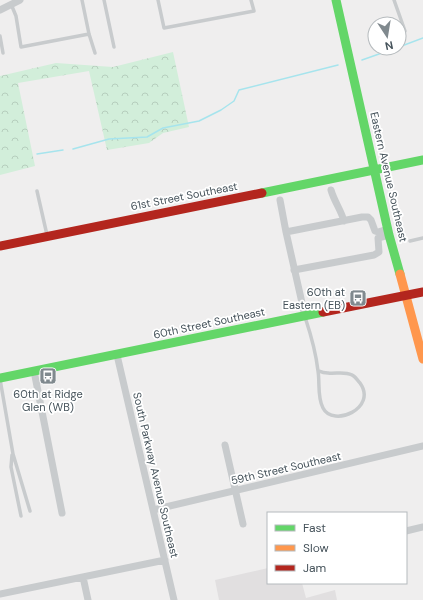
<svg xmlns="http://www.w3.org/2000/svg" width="423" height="600" viewBox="0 0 423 600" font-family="'DM Sans',sans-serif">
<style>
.education{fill:#e1dfe0}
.forest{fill:url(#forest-crowns)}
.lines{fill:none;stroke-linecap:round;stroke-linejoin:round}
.stream{stroke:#a6e4ed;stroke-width:1.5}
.lane{stroke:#c8cbcd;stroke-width:3.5}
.street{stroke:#c8cbcd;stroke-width:7}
.fast{stroke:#63d668;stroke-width:9}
.slow{stroke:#ff974d;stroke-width:9}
.jam{stroke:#b3261e;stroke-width:9}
.labels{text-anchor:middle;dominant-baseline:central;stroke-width:3.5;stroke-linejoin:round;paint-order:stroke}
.street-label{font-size:11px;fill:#45525a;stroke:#fff}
.poi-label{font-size:11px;fill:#45525a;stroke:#fff;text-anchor:end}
</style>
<defs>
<pattern id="forest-crowns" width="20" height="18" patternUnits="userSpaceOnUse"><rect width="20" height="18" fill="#d2eeda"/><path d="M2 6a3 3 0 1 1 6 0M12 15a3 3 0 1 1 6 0" fill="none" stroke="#b6cebd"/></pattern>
</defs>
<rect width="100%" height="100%" fill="#efeeee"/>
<path class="education" d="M 268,568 L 268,583 L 302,583 L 306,598 L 335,590 L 337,600 L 219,600 L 215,580 Z"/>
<path class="forest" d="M 173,52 L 189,127 L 163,133 L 149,143 L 107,150 L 89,71 L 18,83 L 35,166 L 0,175 L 0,76 L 56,63 L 113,67 Z"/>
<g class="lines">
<path class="stream" d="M 399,47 L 423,38
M 362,60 L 396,48
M 73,149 L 109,139 L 147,137 L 163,128 L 199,121 L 221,110 L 234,101 L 239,90 L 338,65
M 37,154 L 63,150"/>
<path class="lane" d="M 82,0 L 89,34 L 95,53
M 104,0 L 114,47
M 158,0 L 164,28 L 254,11 L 251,0
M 394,0 L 405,31
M 11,4 L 16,16 L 21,47 L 89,34
M 0,36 L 3,53
M 37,191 L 47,235
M 410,241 L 423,238
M 305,317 C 311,335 316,353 318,371 C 320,382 317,397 323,408 C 333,428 378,408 360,383 C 357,380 355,376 352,375 C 344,371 336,374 328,373 C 325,373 321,372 319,371
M 0,379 L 13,454 L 30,511
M 12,455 L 11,467 L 21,516"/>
<path class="street" d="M 0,10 L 20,0
M 331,190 C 334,201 341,210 344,221
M 280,200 L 286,232 L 305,316
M 286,232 L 362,217 L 368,217 L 371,220 L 375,231 L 378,232 L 388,229
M 294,270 L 374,255 L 379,252 L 378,238 L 389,235
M 117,355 L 174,600
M 34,371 L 62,513
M 225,445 L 243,524
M 153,510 L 423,446
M 406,531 L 423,527
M 83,577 L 88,600
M 0,594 L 165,560"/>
<path class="fast" d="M 336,0 L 389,235 L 400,274
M 262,193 L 423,160
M 0,378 L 323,312"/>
<path class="slow" d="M 400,274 L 423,359"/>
<path class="jam" d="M 0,246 L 262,193
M 323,312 L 423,292"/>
</g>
<defs>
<g id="bus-square" transform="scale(0.9)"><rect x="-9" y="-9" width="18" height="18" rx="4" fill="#80898e" stroke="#fff"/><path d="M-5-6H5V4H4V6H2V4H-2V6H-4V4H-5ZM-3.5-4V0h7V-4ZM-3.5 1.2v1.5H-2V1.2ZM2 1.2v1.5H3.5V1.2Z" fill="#fff"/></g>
</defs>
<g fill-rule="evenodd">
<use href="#bus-square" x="358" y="298"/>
<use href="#bus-square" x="48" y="376"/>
</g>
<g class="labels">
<g class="street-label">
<text transform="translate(389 177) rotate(77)">Eastern Avenue Southeast</text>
<text transform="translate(184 196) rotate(-11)">61st Street Southeast</text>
<text transform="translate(209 323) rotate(-12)">60th Street Southeast</text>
<text transform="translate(286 468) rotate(-13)">59th Street Southeast</text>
<text transform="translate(156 475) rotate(77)">South Parkway Avenue Southeast</text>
</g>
<g class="poi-label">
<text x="345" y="292">60th at<tspan x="345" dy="13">Eastern (EB)</tspan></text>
<text x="48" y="394" text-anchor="middle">60th at Ridge<tspan x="48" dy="13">Glen (WB)</tspan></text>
</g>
</g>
<rect x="267" y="512" width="140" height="72" fill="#ffffff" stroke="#b5babd"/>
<rect x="275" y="525" width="20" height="6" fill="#63d668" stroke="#b5babd"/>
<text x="303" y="532" font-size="12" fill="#45525a">Fast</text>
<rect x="275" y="545" width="20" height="6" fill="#ff974d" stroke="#b5babd"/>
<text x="303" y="552" font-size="12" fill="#45525a">Slow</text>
<rect x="275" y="565" width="20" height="6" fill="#b3261e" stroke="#b5babd"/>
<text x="303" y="572" font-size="12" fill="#45525a">Jam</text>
<g transform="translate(387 36) rotate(168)"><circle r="19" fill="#ffffff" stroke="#b5babd"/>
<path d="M0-3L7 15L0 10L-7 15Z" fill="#80898e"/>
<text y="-6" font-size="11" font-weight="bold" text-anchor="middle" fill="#45525a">N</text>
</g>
</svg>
